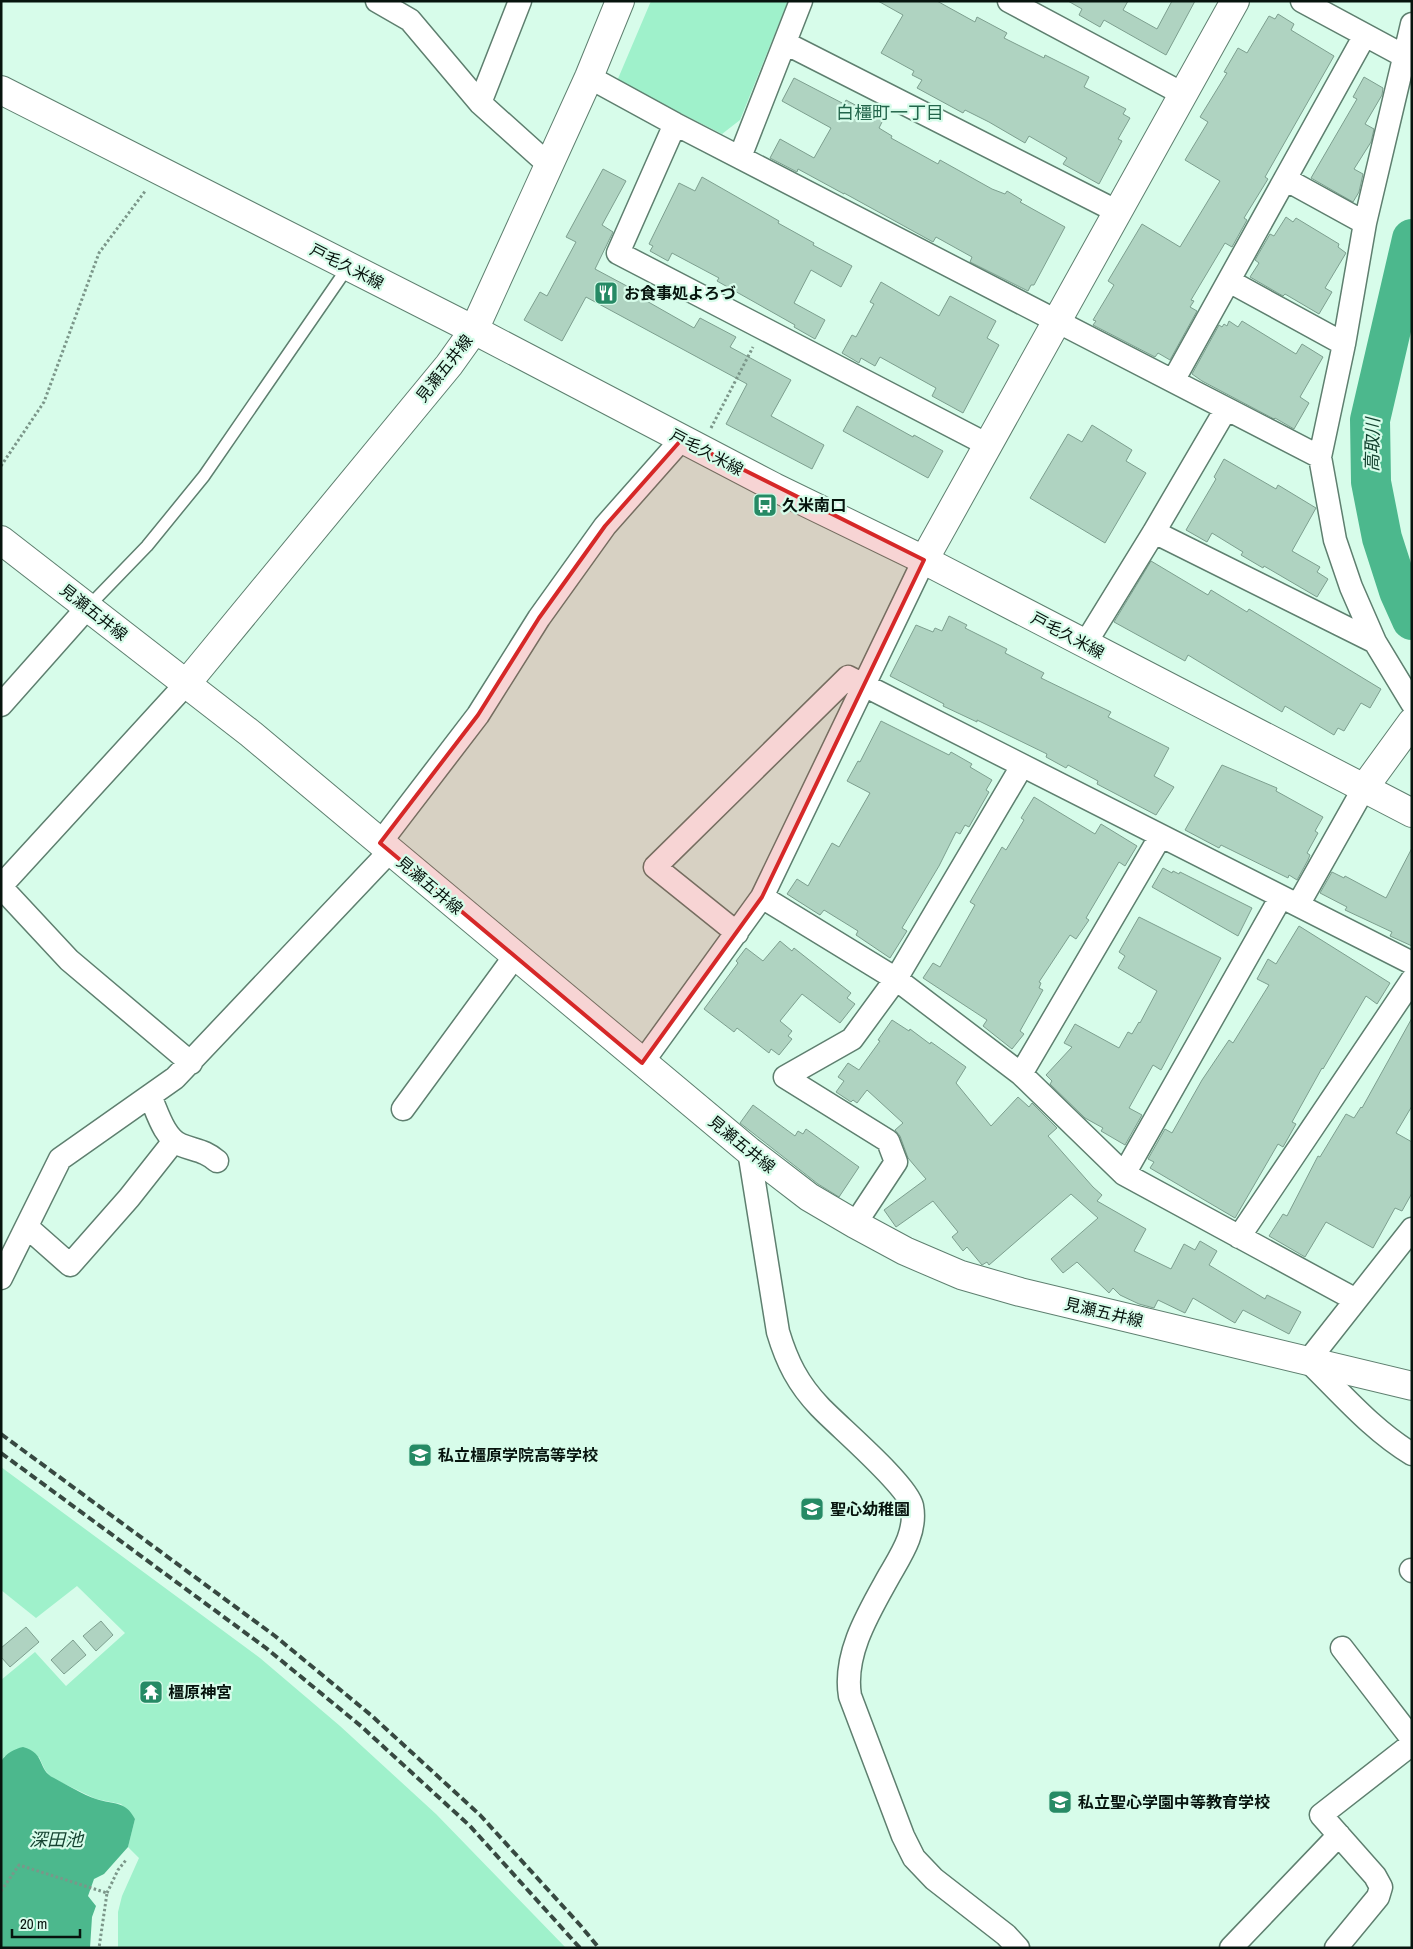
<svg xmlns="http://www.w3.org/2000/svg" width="1413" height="1949" viewBox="0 0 1413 1949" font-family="'Archivo Narrow','Noto Sans JP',sans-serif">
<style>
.green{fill:#9ff1cb}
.water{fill:#4cb88d}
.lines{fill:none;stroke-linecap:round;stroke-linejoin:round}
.river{stroke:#4cb88d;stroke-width:40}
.building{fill:#afd3c1;stroke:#7d9f8f}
.service-casing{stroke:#5e7f6f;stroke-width:14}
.minor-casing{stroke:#5e7f6f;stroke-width:25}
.tertiary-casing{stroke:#5e7f6f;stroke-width:30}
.secondary-casing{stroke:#5e7f6f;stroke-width:30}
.path{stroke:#7b9689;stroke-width:3;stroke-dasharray:2.5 2.5;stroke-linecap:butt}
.service{stroke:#fff;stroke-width:11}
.minor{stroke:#fff;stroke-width:22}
.tertiary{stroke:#fff;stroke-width:28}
.secondary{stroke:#fff;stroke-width:28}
.rail{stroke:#374941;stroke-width:4;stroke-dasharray:8 4;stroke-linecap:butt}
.marked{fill:#d62828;fill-opacity:0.2;stroke:#d62828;stroke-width:4;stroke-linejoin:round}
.labels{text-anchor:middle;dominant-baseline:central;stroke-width:4.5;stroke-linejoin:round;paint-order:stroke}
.street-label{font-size:16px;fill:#07140e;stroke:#d7fcea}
.poi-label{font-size:16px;font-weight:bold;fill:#07140e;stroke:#d7fcea;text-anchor:start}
.neighbourhood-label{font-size:18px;fill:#22654b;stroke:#d7fcea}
.water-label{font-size:18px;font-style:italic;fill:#154331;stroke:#d7fcea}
</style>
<rect width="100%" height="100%" fill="#d7fcea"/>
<path class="green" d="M 651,1 L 788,1 L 740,120 L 722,134 L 617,81 Z
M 1,1467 L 260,1658 L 340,1726 L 436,1814 L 566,1948 L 118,1948 L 118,1912 L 122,1896 L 139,1858 L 128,1847 L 135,1819 L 121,1804 L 96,1799 L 52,1778 L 45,1770 L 39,1757 L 5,1756 L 1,1761 L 1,1680 L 35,1652 L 66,1686 L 125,1633 L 77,1586 L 36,1618 L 1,1590 Z"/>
<path class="water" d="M 23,1747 C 46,1753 37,1770 54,1778 C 65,1784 84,1795 96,1799 C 114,1805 125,1800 135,1819 L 128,1847 L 104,1874 L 94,1879 L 88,1896 L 96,1906 L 92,1917 L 90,1948 L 1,1948 L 1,1761 C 7,1753 14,1749 23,1747 Z"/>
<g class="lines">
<path class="river" d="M 1412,239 L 1370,420 L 1371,482 L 1382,538 L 1399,591 L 1412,620"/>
</g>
<path class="building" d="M 878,1 L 937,1 L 975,22 L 977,17 L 1007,33 L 1004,38 L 1044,58 L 1045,55 L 1089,77 L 1084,87 L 1126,109 L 1123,114 L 1130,118 L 1118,139 L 1122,141 L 1099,184 L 1063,164 L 1067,158 L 1029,136 L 1025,143 L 989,122 L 965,110 L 963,113 L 917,88 L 922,80 L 912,75 L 914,71 L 881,53 L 903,15 Z
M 1068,1 L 1128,1 L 1123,10 L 1157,29 L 1172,1 L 1195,1 L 1166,55 L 1104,20 L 1100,27 L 1079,15 L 1082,9 Z
M 1278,14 L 1294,24 L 1291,30 L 1334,56 L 1265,177 L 1268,179 L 1244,218 L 1247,220 L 1232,247 L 1225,243 L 1191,300 L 1194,301 L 1190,307 L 1197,311 L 1170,360 L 1158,353 L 1155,357 L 1093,325 L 1096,321 L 1093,320 L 1114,285 L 1108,281 L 1142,224 L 1180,247 L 1220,181 L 1185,160 L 1208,122 L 1200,117 L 1227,73 L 1224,72 L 1238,48 L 1247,53 L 1269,16 L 1275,19 Z
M 1364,77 L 1383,88 L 1382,95 L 1365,124 L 1374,129 L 1371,142 L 1354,169 L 1363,174 L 1359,192 L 1353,202 L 1311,178 L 1357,99 L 1353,97 Z
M 794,78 L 844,104 L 846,100 L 883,120 L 879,128 L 892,136 L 891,138 L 938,164 L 940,160 L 992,189 L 1005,194 L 1007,191 L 1022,200 L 1020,202 L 1065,227 L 1034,285 L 1031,285 L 1028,291 L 970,262 L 972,257 L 936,237 L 933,242 L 844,193 L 844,194 L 798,169 L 797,172 L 770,158 L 780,139 L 814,158 L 831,128 L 782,101 Z
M 603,169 L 626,181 L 602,225 L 613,232 L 595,269 L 638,292 L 636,295 L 694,328 L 700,318 L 736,337 L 730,347 L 791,380 L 771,416 L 824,445 L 812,469 L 726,424 L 747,384 L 586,297 L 562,341 L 524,320 L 540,292 L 547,296 L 576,242 L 566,237 Z
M 702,177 L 779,221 L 778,223 L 814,243 L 813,245 L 852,266 L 841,287 L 811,270 L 794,303 L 825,320 L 815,339 L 794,327 L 795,325 L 717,281 L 719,278 L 672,253 L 668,261 L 650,251 L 653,246 L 649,244 L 679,183 L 695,191 Z
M 1286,217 L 1293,222 L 1296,218 L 1339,244 L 1338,247 L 1346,253 L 1325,288 L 1332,292 L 1319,314 L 1285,294 L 1283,296 L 1250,277 L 1259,263 L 1255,260 L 1270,234 L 1274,236 Z
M 881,282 L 939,316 L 950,296 L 996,321 L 987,338 L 999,345 L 963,413 L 932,396 L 936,388 L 880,357 L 875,366 L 861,358 L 859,363 L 842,353 L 852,335 L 856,337 L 874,304 L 870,302 Z
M 1229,321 L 1238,327 L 1242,321 L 1296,354 L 1302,344 L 1323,357 L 1300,397 L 1309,403 L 1294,429 L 1275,418 L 1274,419 L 1202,381 L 1192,374 L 1219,325 L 1222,327 L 1224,324 L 1227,326 Z
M 857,406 L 913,437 L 914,435 L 943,451 L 928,478 L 843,431 Z
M 1092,425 L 1132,450 L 1126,461 L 1146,473 L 1105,543 L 1030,498 L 1068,434 L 1082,442 Z
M 1224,459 L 1276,489 L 1278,485 L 1316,508 L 1292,551 L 1320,567 L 1317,572 L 1328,579 L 1317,597 L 1264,566 L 1263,568 L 1241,555 L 1243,552 L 1212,533 L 1207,542 L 1186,530 L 1216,479 L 1214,477 Z
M 1151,561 L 1208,595 L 1211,590 L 1247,612 L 1249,609 L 1381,689 L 1370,708 L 1361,703 L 1344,731 L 1338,728 L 1334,735 L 1285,706 L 1282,712 L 1188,655 L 1185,661 L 1114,622 Z
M 949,616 L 967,625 L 965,628 L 1007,649 L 1005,653 L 1044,673 L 1041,678 L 1111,712 L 1108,717 L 1169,748 L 1154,776 L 1174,787 L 1156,815 L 1097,784 L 1098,781 L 1068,765 L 1066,768 L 1046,757 L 1047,754 L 977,720 L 977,722 L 943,706 L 944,704 L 890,676 L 916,625 L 933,632 L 935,628 L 942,631 Z
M 881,721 L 949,755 L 951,752 L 972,764 L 970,767 L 992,780 L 986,790 L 989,792 L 969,827 L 965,825 L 960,834 L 956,832 L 939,866 L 902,928 L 907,931 L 890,958 L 856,935 L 858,931 L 824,910 L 820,915 L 787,894 L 797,879 L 808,886 L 832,843 L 839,847 L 870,793 L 847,781 L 858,761 L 860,762 Z
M 1222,765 L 1277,788 L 1276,791 L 1323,817 L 1315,831 L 1318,833 L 1307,853 L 1310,855 L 1308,860 L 1297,880 L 1289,875 L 1288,878 L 1221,845 L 1219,848 L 1185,830 Z
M 1034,797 L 1095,834 L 1101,824 L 1137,846 L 1125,866 L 1119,862 L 1086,918 L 1089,920 L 1076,939 L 1070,935 L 1039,982 L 1041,983 L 1039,988 L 1043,990 L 1020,1031 L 1024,1034 L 1012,1049 L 983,1026 L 987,1020 L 923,978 L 933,963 L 940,967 L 975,905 L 970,902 L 1002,847 L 1006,850 L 1024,820 L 1021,818 Z
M 1412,848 L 1412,946 L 1390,936 L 1392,932 L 1345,910 L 1347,907 L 1320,893 L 1332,872 L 1344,878 L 1345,876 L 1386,898 Z
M 1163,868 L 1172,873 L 1173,871 L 1179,874 L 1180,872 L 1252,908 L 1238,936 L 1152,887 Z
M 1139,917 L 1221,958 L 1161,1070 L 1153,1065 L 1129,1108 L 1142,1115 L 1125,1145 L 1101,1131 L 1103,1128 L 1085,1118 L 1050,1084 L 1052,1081 L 1046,1075 L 1072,1047 L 1064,1043 L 1075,1024 L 1119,1048 L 1128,1032 L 1132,1034 L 1139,1022 L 1140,1023 L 1157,991 L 1118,968 L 1125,956 L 1119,952 Z
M 1299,926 L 1390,983 L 1377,1004 L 1366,996 L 1323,1069 L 1322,1068 L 1292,1122 L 1296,1124 L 1283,1147 L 1278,1144 L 1235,1218 L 1150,1168 L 1154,1162 L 1148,1159 L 1165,1129 L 1172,1133 L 1202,1080 L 1229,1040 L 1233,1043 L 1269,985 L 1257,979 L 1268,959 L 1276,964 Z
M 780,941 L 792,951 L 794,948 L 851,993 L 847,998 L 855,1004 L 840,1023 L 802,994 L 780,1021 L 792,1031 L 788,1036 L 792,1039 L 779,1055 L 771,1049 L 769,1053 L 737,1028 L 734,1032 L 704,1009 L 738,963 L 736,961 L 746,948 L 763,961 Z
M 1412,1018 L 1412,1106 L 1396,1133 L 1412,1142 L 1412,1193 L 1402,1211 L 1395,1208 L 1373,1248 L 1326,1222 L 1305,1257 L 1269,1236 L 1283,1214 L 1287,1216 L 1318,1156 L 1320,1157 L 1346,1114 L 1354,1118 L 1361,1107 L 1362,1108 Z
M 892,1020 L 909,1031 L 910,1029 L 930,1044 L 931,1042 L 966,1067 L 956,1083 L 991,1126 L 1018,1097 L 1029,1107 L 1032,1103 L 1057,1128 L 1048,1136 L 1093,1187 L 1102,1195 L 1097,1201 L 1146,1229 L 1134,1251 L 1171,1269 L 1184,1244 L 1195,1250 L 1200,1241 L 1217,1251 L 1209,1265 L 1265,1299 L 1267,1295 L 1301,1312 L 1289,1334 L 1243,1310 L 1235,1323 L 1193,1298 L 1185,1313 L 1158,1300 L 1154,1308 L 1139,1304 L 1120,1295 L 1113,1288 L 1109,1293 L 1077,1262 L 1063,1273 L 1051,1259 L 1098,1218 L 1071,1194 L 989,1265 L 987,1262 L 982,1265 L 967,1247 L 963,1251 L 952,1237 L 958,1232 L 933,1201 L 896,1227 L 884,1210 L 926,1179 L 908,1158 L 900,1136 L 895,1130 L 903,1123 L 867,1090 L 857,1103 L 853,1100 L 851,1102 L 836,1092 L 844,1081 L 838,1077 L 848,1063 L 859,1070 L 880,1041 L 878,1040 Z
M 753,1105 L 795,1136 L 798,1131 L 803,1134 L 806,1129 L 859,1167 L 839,1197 L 818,1184 L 740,1123 Z
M 101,1621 L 113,1635 L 96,1651 L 83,1636 Z
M 26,1627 L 39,1642 L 10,1667 L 1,1657 L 1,1648 Z
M 73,1640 L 86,1655 L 64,1674 L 51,1660 Z"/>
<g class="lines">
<g class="service-casing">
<path id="service" d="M 87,608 L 147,546 L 204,476 L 348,267"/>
</g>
<g class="minor-casing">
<path id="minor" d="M 377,1 L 410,20 L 480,103 L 549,165
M 1009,1 L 1183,94
M 1302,1 L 1404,56
M 1412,24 L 1365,223 L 1344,344 L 1320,457 L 1335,540 L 1351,587 L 1375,642 L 1412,703
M 785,43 L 1118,212
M 589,77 L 675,124 L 1320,457
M 480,103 L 520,1
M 675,124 L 618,253 L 988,445
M 740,157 L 801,1
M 1285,179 L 1365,223
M 1229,281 L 1344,344
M 1173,381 L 1365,35
M 1154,532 L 1375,642
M 1085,644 L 1154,532 L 1226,409
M 1,705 L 87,608
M 380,843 L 478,715 L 539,618 L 605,526 L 682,439
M 1,886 L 186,684
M 1,887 L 69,960 L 191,1063
M 762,897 L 896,979 L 1021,1074 L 1124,1174 L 1356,1300
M 1298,905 L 1364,788
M 737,933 L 655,867 L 848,677 L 1412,963
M 642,1063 L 762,897 L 924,560
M 1021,1074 L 1160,837
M 150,1096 C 157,1111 164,1138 181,1145 C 196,1151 204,1150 217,1161
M 403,1109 L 515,956
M 749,1151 L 778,1332 C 787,1362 798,1384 820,1407 C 839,1427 907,1484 912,1506 C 917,1532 901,1555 889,1576 C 869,1612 843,1654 850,1696 L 903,1836 L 914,1858 L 934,1879 L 1006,1935 L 1018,1948
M 1124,1174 L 1281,897
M 855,1224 L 896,1162 L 888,1141 L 785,1077 L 852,1039 L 896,979 L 1022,766
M 27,1227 L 70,1265 L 129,1198 L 174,1141
M 1412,1229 L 1308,1361 C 1341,1393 1372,1430 1412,1454
M 1239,1237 L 1412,980
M 1,1278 L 60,1159 L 175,1078 L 390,851
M 1411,1570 L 1412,1571
M 1342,1648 L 1412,1739
M 1231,1948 L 1339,1835
M 1336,1948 L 1378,1897 L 1381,1887 L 1375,1876 L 1321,1815 L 1412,1744"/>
</g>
<g class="tertiary-casing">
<path id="tertiary" d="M 924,560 L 1235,1
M 1364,788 L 1412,722"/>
</g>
<g class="secondary-casing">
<path id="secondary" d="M 1,90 L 474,330 L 774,487 L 924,560 L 1412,813
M 1,540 L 251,734 L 749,1151 L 809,1197 L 855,1224 L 905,1251 L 961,1275 L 1020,1292 L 1412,1386
M 186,684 L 449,365 L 474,330 L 589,77 L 620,1"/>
</g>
<path class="path" d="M 711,428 L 753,347
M 1,466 L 44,402 L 99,253 L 146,190
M 1,1891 L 19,1865 L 107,1893 L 99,1948
M 107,1893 L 118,1870 L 126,1860"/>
<use href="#service" class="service"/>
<use href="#minor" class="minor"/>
<use href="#tertiary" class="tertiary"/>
<use href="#secondary" class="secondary"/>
<path class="rail" d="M 1,1434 L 275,1636 L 372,1716 L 480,1815 L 580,1925 L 599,1948
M 1,1453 L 266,1648 L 362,1727 L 470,1826 L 580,1948"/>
</g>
<path class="marked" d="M 682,439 L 924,560 L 762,897 L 642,1063 L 380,843 L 478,715 L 539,618 L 605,526 Z"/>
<defs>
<g id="restaurant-square" transform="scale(1.25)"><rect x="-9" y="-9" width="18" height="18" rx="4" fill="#268a65" stroke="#d7fcea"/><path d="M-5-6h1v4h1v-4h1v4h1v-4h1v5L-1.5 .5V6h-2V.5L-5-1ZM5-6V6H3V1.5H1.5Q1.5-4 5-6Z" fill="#fff"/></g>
<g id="bus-square" transform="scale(1.25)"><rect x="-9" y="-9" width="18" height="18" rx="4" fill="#268a65" stroke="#d7fcea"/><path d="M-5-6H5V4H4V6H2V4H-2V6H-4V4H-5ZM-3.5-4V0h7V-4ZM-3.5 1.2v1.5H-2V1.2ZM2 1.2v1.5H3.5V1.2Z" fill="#fff"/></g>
<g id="school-square" transform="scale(1.25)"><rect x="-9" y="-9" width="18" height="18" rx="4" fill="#268a65" stroke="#d7fcea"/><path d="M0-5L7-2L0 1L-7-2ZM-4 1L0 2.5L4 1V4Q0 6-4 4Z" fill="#fff"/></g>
<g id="temple-square" transform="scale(1.25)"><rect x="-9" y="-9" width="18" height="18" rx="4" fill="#268a65" stroke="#d7fcea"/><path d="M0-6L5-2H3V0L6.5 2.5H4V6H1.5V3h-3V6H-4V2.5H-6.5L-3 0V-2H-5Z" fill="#fff"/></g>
</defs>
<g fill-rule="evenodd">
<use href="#restaurant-square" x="606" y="293"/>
<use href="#bus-square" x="765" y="505"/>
<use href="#school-square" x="420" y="1455"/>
<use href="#school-square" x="812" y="1509"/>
<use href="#temple-square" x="151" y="1692"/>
<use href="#school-square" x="1060" y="1802"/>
</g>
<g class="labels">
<g class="street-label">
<text transform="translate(347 266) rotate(27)">戸毛久米線</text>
<text transform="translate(444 368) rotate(-52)">見瀬五井線</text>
<text transform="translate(707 452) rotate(28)">戸毛久米線</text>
<text transform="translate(94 612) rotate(38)">見瀬五井線</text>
<text transform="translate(1068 635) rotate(28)">戸毛久米線</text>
<text transform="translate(430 885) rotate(40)">見瀬五井線</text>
<text transform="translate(742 1144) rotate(39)">見瀬五井線</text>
<text transform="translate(1104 1312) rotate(13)">見瀬五井線</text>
</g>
<g class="poi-label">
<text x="624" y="293">お食事処よろづ</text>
<text x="782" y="505">久米南口</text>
<text x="438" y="1455">私立橿原学院高等学校</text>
<text x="830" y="1509">聖心幼稚園</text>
<text x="168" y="1692">橿原神宮</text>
<text x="1078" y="1802">私立聖心学園中等教育学校</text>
</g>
<g class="neighbourhood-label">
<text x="890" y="112">白橿町一丁目</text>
</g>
<g class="water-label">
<text transform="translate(1372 445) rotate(-89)">高取川</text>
<text x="56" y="1839">深田池</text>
</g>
</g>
<rect width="1413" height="1949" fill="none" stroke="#07140e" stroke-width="5"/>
<path d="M12 1929v8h68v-8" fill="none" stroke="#07140e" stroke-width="2.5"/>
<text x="20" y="1929" font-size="15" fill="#07140e" stroke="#d7fcea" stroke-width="4" paint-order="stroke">20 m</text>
</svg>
